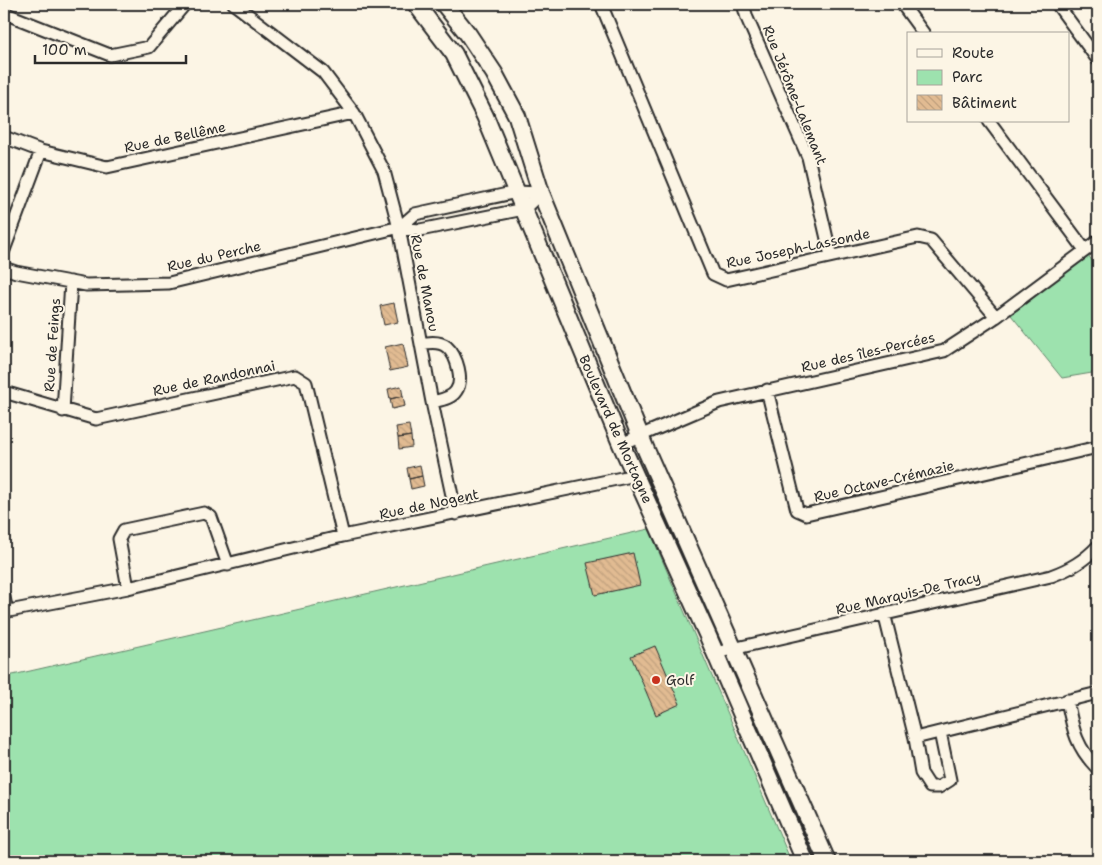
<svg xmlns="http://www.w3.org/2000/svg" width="1102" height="865" viewBox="0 0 1102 865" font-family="'Shantell Sans',sans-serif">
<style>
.green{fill:#9de2ae;stroke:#64866c}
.building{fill:url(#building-back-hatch);stroke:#2b2b2b}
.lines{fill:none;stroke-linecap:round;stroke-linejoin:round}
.minor-casing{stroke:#2b2b2b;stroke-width:15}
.secondary-casing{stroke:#2b2b2b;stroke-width:20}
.minor{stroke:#fcf5e5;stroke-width:11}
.secondary{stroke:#fcf5e5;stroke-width:16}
.poi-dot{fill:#c8321e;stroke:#fcf5e5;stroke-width:2}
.labels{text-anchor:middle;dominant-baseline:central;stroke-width:4;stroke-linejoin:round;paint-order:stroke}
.street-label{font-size:14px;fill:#2b2b2b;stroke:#fcf5e5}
.poi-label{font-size:14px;fill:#2b2b2b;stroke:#fcf5e5;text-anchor:start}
</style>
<defs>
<pattern id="building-back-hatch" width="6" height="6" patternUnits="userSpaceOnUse" patternTransform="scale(1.25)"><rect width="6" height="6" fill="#e1bb92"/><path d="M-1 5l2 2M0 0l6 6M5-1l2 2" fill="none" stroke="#c1a17e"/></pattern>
</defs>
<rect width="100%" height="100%" fill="#fcf5e5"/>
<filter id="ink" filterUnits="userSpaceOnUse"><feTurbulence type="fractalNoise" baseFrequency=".02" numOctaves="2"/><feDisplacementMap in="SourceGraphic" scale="10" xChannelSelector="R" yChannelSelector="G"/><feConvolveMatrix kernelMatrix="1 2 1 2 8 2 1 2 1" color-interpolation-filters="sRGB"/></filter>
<g filter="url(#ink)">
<path class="green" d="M 1088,255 L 1098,269 L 1098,372 L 1062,378 L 1011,315 Z
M 649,529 L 791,861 L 4,861 L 4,677 Z"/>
<path class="building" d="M 394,303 L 398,322 L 384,325 L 380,306 Z
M 403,343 L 408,367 L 390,371 L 385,347 Z
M 401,386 L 403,396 L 390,399 L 388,389 Z
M 403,396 L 405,406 L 392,409 L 390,399 Z
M 409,425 L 411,436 L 398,438 L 396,427 Z
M 411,436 L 412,447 L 399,449 L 398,438 Z
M 420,465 L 422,476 L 409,479 L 407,468 Z
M 422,476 L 424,486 L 411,489 L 409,479 Z
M 633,553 L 640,585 L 595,595 L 587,563 Z
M 655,646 L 680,704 L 656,715 L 631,656 Z"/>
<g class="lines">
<g class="minor-casing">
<path id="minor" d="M 234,4 L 323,72 L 354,113 L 384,171 L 399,228 L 432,402 L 456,514
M 601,4 L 713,274 L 726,280 L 918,237 L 931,240 L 996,317
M 743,4 L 747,18 L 808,157 L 831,256
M 902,4 L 924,34
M 1057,4 L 1098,60
M 4,13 L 110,55 L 149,47 L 185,4
M 989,121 L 1085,250
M 4,137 L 41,151 L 107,167 L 354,113
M 399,228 L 415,214 L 517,192 L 541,193
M 4,250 L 41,151
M 4,268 L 16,272 L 86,285 L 169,283 L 396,228 L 420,230 L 524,209 L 541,193
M 421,344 C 430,342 440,341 447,347 C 457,356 464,380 456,391 C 451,399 440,400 432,402
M 767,390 L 797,510 L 806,514 L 1098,447
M 4,392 L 96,419 L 295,376 L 306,383 L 343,536
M 63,411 L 71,282
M 621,444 L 719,402 L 944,351 L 996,317 L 1098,241
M 128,588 L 119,539 L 124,530 L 204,513 L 211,517 L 228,565
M 4,597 L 7,612
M 4,612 L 128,588 L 343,536 L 636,475
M 884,613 L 915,738 L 1098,693
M 715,653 L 1051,576 C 1070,569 1084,561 1098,546
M 1067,700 C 1073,730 1076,747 1098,769
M 915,738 L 921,773 L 930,787 L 939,787 L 950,780 L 940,732"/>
</g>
<g class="secondary-casing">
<path id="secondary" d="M 416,4 L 454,54 L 485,116 L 621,444 L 707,634 L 805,861
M 444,4 L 468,34 L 494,73 L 517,116 L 541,193 L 646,450 L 827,861"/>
</g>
<use href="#minor" class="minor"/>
<use href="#secondary" class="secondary"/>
</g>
</g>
<circle class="poi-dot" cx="656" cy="680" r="5"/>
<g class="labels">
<g class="street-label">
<text transform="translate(795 95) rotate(68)">Rue Jérôme-Lalemant</text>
<text transform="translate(175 137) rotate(-12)">Rue de Bellême</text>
<text transform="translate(798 248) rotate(-12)">Rue Joseph-Lassonde</text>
<text transform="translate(214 256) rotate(-13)">Rue du Perche</text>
<text transform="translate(425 283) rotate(79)">Rue de Manou</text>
<text transform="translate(52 345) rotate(-86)">Rue de Feings</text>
<text transform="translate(868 352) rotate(-13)">Rue des îles-Percées</text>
<text transform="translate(214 378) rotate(-12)">Rue de Randonnai</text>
<text transform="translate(616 429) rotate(66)">Boulevard de Mortagne</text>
<text transform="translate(884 481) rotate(-13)">Rue Octave-Crémazie</text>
<text transform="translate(429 504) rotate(-12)">Rue de Nogent</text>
<text transform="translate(908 593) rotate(-13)">Rue Marquis-De Tracy</text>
</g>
<g class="poi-label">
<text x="666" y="680">Golf</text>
</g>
</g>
<rect width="1102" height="865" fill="none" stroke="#fcf5e5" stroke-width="20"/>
<rect x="10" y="10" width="1082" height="845" fill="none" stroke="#2b2b2b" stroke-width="2" filter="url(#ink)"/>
<rect x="907" y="32" width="162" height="90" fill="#fcf5e5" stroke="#a8a49b"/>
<rect x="917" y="49" width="25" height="8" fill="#fcf5e5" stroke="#a8a49b"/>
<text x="952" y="58" font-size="15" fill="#2b2b2b">Route</text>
<rect x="917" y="70" width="25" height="15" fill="#9de2ae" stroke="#a8a49b"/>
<text x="952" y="82" font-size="15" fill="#2b2b2b">Parc</text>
<rect x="917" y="95" width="25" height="15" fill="url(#building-back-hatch)" stroke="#a8a49b"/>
<text x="952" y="108" font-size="15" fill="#2b2b2b">Bâtiment</text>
<path d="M35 55v8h151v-8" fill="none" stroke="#2b2b2b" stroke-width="2.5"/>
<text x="42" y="55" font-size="15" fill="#2b2b2b" stroke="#fcf5e5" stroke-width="4" paint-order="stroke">100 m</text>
</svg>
